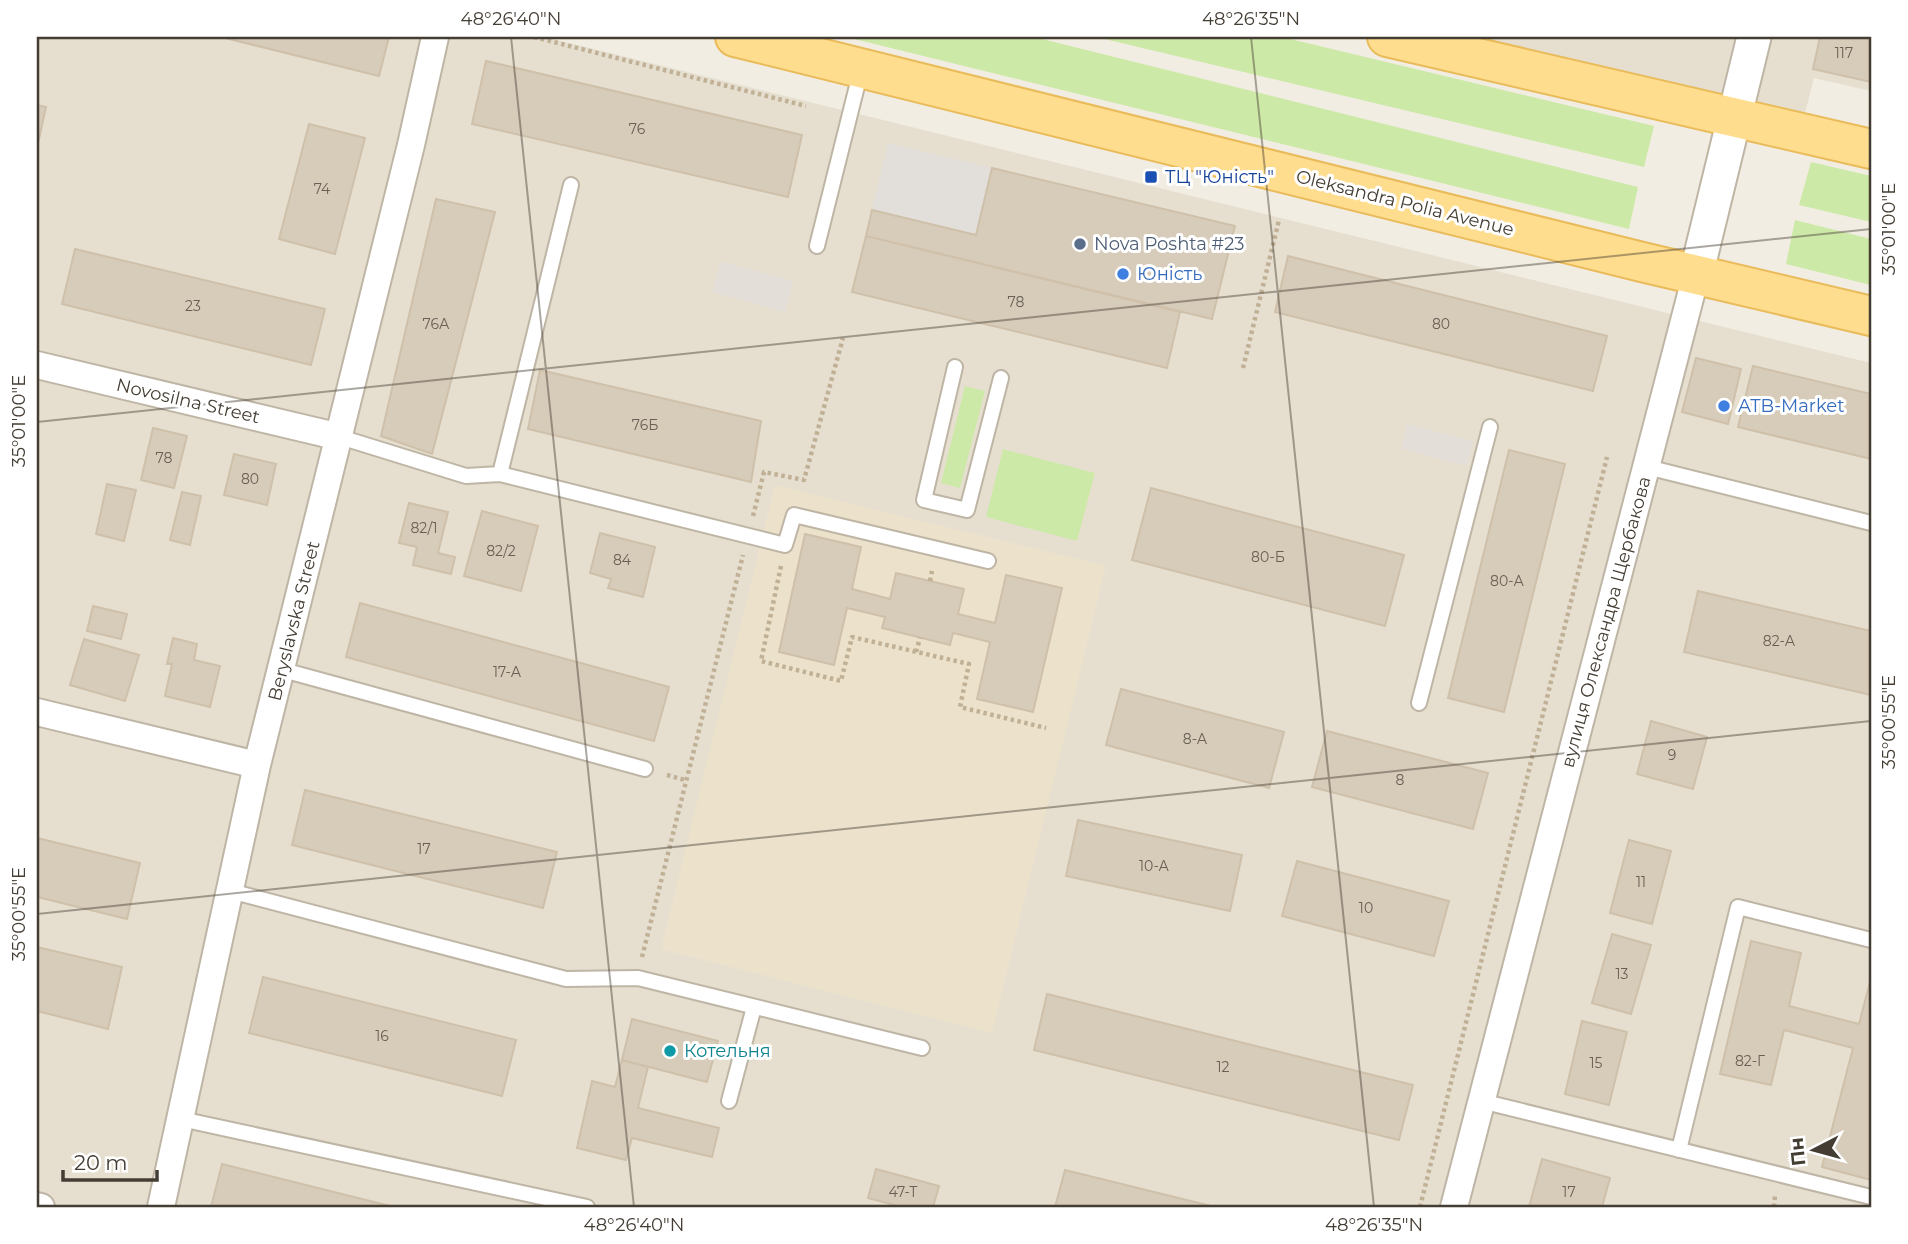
<svg xmlns="http://www.w3.org/2000/svg" width="1908" height="1244" viewBox="0 0 1908 1244" font-family="Montserrat,sans-serif">
<style>
.residential{fill:#e6dfd0}
.industrial{fill:#e4ded8}
.education{fill:#ece2cb}
.green{fill:#cde9a8}
.parking{fill:#e2dfdb}
.building{fill:#d7cbba;stroke:#cfc0aa;stroke-width:2}
.lines{fill:none;stroke-linecap:round;stroke-linejoin:round}
.service-casing{stroke:#beb5a5;stroke-width:18}
.minor-casing{stroke:#beb5a5;stroke-width:30}
.tertiary-casing{stroke:#beb5a5;stroke-width:37}
.primary-casing{stroke:#e9bb5a;stroke-width:42}
.path{stroke:#c0b095;stroke-width:4.5;stroke-dasharray:3.5 3.5;stroke-linecap:butt}
.service{stroke:#fff;stroke-width:14}
.minor{stroke:#fff;stroke-width:26}
.tertiary{stroke:#fff;stroke-width:33}
.primary{stroke:#ffdd8f;stroke-width:38}
.ticks{fill:none;stroke:#443d33;stroke-width:2;stroke-opacity:0.45}
.transit-dot{fill:#1a4fb4;stroke:#fff;stroke-width:2.5}
.service-dot{fill:#5c6f8a;stroke:#fff;stroke-width:2.5}
.shop-dot{fill:#3f7fe0;stroke:#fff;stroke-width:2.5}
.culture-dot{fill:#0f9aa8;stroke:#fff;stroke-width:2.5}
.labels{text-anchor:middle;dominant-baseline:central;stroke-width:6;stroke-linejoin:round;paint-order:stroke}
.number-label{font-size:14px;fill:#696055}
.transit-label{font-size:18px;fill:#164399;stroke:#fff;text-anchor:start}
.street-label{font-size:18px;fill:#443d33;stroke:#fff}
.service-label{font-size:18px;fill:#4e5e75;stroke:#fff;text-anchor:start}
.shop-label{font-size:18px;fill:#366cbe;stroke:#fff;text-anchor:start}
.culture-label{font-size:18px;fill:#0d838f;stroke:#fff;text-anchor:start}
.neatline{fill:none;stroke:#443d33;stroke-width:2.5}
.ticks-label{font-size:18px;text-anchor:middle;fill:#443d33}
</style>
<rect width="100%" height="100%" fill="#f2ede2"/>
<path class="residential" d="M 37,37 L 545,37 L 1871,363 L 1871,1207 L 37,1207 Z
M 1440,37 L 1871,37 L 1871,91 L 1814,78 L 1804,117 Z"/>
<path class="industrial" d="M 720,261 L 793,281 L 785,312 L 712,292 Z
M 1407,424 L 1473,441 L 1467,466 L 1401,449 Z"/>
<path class="education" d="M 775,485 L 1106,566 L 992,1033 L 661,949 Z"/>
<path class="green" d="M 846,37 L 1034,37 L 1638,187 L 1629,229 Z
M 1096,37 L 1282,37 L 1654,126 L 1644,167 Z
M 1811,162 L 1871,176 L 1871,222 L 1799,205 Z
M 1795,220 L 1871,239 L 1871,285 L 1786,264 Z
M 965,386 L 985,391 L 960,488 L 941,483 Z
M 1003,449 L 1095,473 L 1077,541 L 986,517 Z"/>
<path class="parking" d="M 888,143 L 992,168 L 976,235 L 872,210 Z"/>
<path class="building" d="M 221,37 L 389,37 L 379,76 Z
M 1820,37 L 1871,37 L 1871,82 L 1813,69 Z
M 486,61 L 802,135 L 788,197 L 472,124 Z
M 37,105 L 46,107 L 37,148 Z
M 309,124 L 365,138 L 335,254 L 279,239 Z
M 992,168 L 1235,226 L 1212,319 L 866,236 L 872,210 L 976,235 Z
M 436,199 L 495,212 L 432,454 L 381,436 Z
M 866,236 L 1180,312 L 1167,368 L 852,292 Z
M 75,249 L 325,309 L 311,365 L 62,304 Z
M 1288,256 L 1607,336 L 1593,391 L 1275,312 Z
M 1696,358 L 1741,369 L 1728,424 L 1682,412 Z
M 1753,366 L 1871,394 L 1871,459 L 1738,427 Z
M 540,370 L 761,421 L 751,482 L 528,429 Z
M 153,428 L 187,436 L 174,488 L 141,480 Z
M 1509,450 L 1565,464 L 1504,712 L 1448,698 Z
M 234,454 L 276,464 L 267,505 L 224,495 Z
M 107,484 L 136,490 L 124,541 L 96,534 Z
M 1151,488 L 1404,555 L 1385,626 L 1132,560 Z
M 182,492 L 201,496 L 190,545 L 170,540 Z
M 409,503 L 448,512 L 438,553 L 455,557 L 451,574 L 413,565 L 417,547 L 399,543 Z
M 482,511 L 538,526 L 521,591 L 464,576 Z
M 600,533 L 655,547 L 643,597 L 608,588 L 611,579 L 590,573 Z
M 805,534 L 861,547 L 852,589 L 890,599 L 896,573 L 964,589 L 958,614 L 995,623 L 1006,575 L 1062,588 L 1033,712 L 977,699 L 990,642 L 953,633 L 950,645 L 882,628 L 885,617 L 847,608 L 834,665 L 779,652 Z
M 1698,591 L 1871,631 L 1871,695 L 1684,652 Z
M 360,603 L 669,687 L 654,741 L 346,657 Z
M 93,606 L 127,614 L 121,639 L 87,631 Z
M 173,638 L 197,644 L 194,660 L 220,666 L 210,707 L 165,696 L 172,664 L 167,664 Z
M 84,639 L 139,655 L 125,701 L 70,685 Z
M 1121,689 L 1284,732 L 1269,788 L 1106,745 Z
M 1651,721 L 1707,737 L 1693,789 L 1637,774 Z
M 1327,731 L 1488,773 L 1473,829 L 1312,787 Z
M 305,790 L 557,852 L 543,908 L 292,845 Z
M 1078,820 L 1242,855 L 1230,911 L 1066,876 Z
M 37,838 L 140,863 L 127,919 L 37,897 Z
M 1629,840 L 1671,851 L 1652,924 L 1610,913 Z
M 1297,861 L 1449,901 L 1434,956 L 1282,916 Z
M 1612,934 L 1651,945 L 1631,1014 L 1592,1003 Z
M 1751,941 L 1801,953 L 1789,1006 L 1859,1024 L 1871,978 L 1871,1180 L 1822,1167 L 1853,1048 L 1784,1030 L 1771,1085 L 1720,1074 Z
M 37,947 L 122,967 L 108,1029 L 37,1011 Z
M 263,977 L 516,1040 L 502,1096 L 249,1033 Z
M 1047,994 L 1413,1085 L 1399,1140 L 1034,1050 Z
M 632,1019 L 718,1041 L 707,1082 L 622,1060 Z
M 1582,1021 L 1627,1032 L 1609,1105 L 1565,1094 Z
M 622,1060 L 648,1067 L 638,1108 L 719,1128 L 712,1157 L 632,1138 L 626,1160 L 577,1148 L 592,1081 L 615,1087 Z
M 1542,1159 L 1610,1178 L 1602,1207 L 1529,1207 Z
M 222,1164 L 394,1207 L 211,1207 Z
M 876,1169 L 939,1186 L 933,1207 L 902,1207 L 868,1198 Z
M 1065,1170 L 1215,1207 L 1055,1207 Z"/>
<g class="lines">
<g class="service-casing">
<path id="service" d="M 817,246 L 861,70
M 955,367 L 924,500 L 967,510 L 1001,378
M 340,437 L 466,476 L 500,474 L 785,545 L 794,515 L 988,561
M 1647,467 L 1871,523
M 500,474 L 571,185
M 283,670 L 645,769
M 1419,703 L 1490,427
M 230,891 L 566,979 L 638,978 L 922,1048
M 729,1101 L 754,1007
M 1481,1101 L 1871,1197
M 181,1119 L 587,1207
M 1679,1150 L 1738,907 L 1871,940"/>
</g>
<g class="minor-casing">
<path id="minor" d="M 37,365 L 340,437
M 37,712 L 257,765
M 37,1206 L 41,1207
M 161,1207 L 257,765 L 411,145 L 435,37
M 1454,1207 L 1696,275"/>
</g>
<g class="tertiary-casing">
<path id="tertiary" d="M 1696,275 L 1754,37"/>
</g>
<g class="primary-casing">
<path id="primary" d="M 735,37 L 1642,262 L 1871,316
M 1387,37 L 1871,149"/>
</g>
<path class="path" d="M 534,37 L 806,106
M 1243,368 L 1279,220
M 753,516 L 764,472 L 804,480 L 843,338
M 781,566 L 761,661 L 841,681 L 852,637 L 969,664 L 960,707 L 1046,728
M 930,581 L 932,571
M 916,652 L 920,638
M 667,775 L 685,780
M 642,957 L 743,555
M 1420,1207 L 1607,457
M 1774,1207 L 1775,1196"/>
<use href="#service" class="service"/>
<use href="#minor" class="minor"/>
<use href="#tertiary" class="tertiary"/>
<use href="#primary" class="primary"/>
</g>
<path class="ticks" d="M 511,37 L 634,1207M 1251,37 L 1374,1207M 37,422 L 1871,229M 37,914 L 1871,721"/>
<rect class="transit-dot" x="1144" y="170" width="14" height="14" rx="3.5"/>
<circle class="service-dot" cx="1080" cy="244" r="7"/>
<g class="shop-dot">
<circle cx="1123" cy="274" r="7"/>
<circle cx="1724" cy="406" r="7"/>
</g>
<circle class="culture-dot" cx="670" cy="1051" r="7"/>
<g class="labels">
<g class="number-label">
<text x="1844" y="53">117</text>
<text x="637" y="129">76</text>
<text x="322" y="189">74</text>
<text x="1016" y="302">78</text>
<text x="193" y="306">23</text>
<text x="436" y="324">76А</text>
<text x="1441" y="324">80</text>
<text x="645" y="425">76Б</text>
<text x="164" y="458">78</text>
<text x="250" y="479">80</text>
<text x="424" y="528">82/1</text>
<text x="501" y="551">82/2</text>
<text x="1268" y="557">80-Б</text>
<text x="622" y="560">84</text>
<text x="1507" y="581">80-А</text>
<text x="1779" y="641">82-А</text>
<text x="507" y="672">17-А</text>
<text x="1195" y="739">8-А</text>
<text x="1672" y="755">9</text>
<text x="1400" y="780">8</text>
<text x="424" y="849">17</text>
<text x="1154" y="866">10-А</text>
<text x="1641" y="882">11</text>
<text x="1366" y="908">10</text>
<text x="1622" y="974">13</text>
<text x="382" y="1036">16</text>
<text x="1750" y="1061">82-Г</text>
<text x="1596" y="1063">15</text>
<text x="1223" y="1067">12</text>
<text x="903" y="1192">47-Т</text>
<text x="1569" y="1192">17</text>
</g>
<g class="transit-label">
<text x="1165" y="177">ТЦ "Юність"</text>
</g>
<g class="street-label">
<text transform="translate(1405 203) rotate(14)">Oleksandra Polia Avenue</text>
<text transform="translate(188 401) rotate(13)">Novosilna Street</text>
<text transform="translate(294 621) rotate(-76)">Beryslavska Street</text>
<text transform="translate(1606 622) rotate(-75)">вулиця Олександра Щербакова</text>
</g>
<g class="service-label">
<text x="1094" y="244">Nova Poshta #23</text>
</g>
<g class="shop-label">
<text x="1137" y="274">Юність</text>
<text x="1738" y="406">ATB-Market</text>
</g>
<g class="culture-label">
<text x="684" y="1051">Котельня</text>
</g>
</g>
<rect width="1908" height="1244" fill="none" stroke="#ffffff" stroke-width="77"/>
<g transform="translate(1814 1150) rotate(264)" stroke="#ffffff" stroke-width="5" paint-order="stroke">
<path d="M0-5L12 26L0 18L-12 26Z" fill="#443d33"/>
<text y="-10" font-size="19" font-weight="bold" text-anchor="middle" fill="#443d33">Пн</text>
</g>
<path d="M63 1170v10h94v-10" fill="none" stroke="#443d33" stroke-width="3.5"/>
<text x="74" y="1170" font-size="21" fill="#443d33" stroke="#ffffff" stroke-width="5" paint-order="stroke">20 m</text>
<rect x="38" y="38" width="1832" height="1168" class="neatline"/>
<g class="ticks-label">
<text x="511" y="25">48°26'40"N</text>
<text x="1251" y="25">48°26'35"N</text>
<text transform="translate(1889 229) rotate(-90)" y="6">35°01'00"E</text>
<text transform="translate(19 421) rotate(-90)" y="6">35°01'00"E</text>
<text transform="translate(1889 722) rotate(-90)" y="6">35°00'55"E</text>
<text transform="translate(19 914) rotate(-90)" y="6">35°00'55"E</text>
<text x="634" y="1231">48°26'40"N</text>
<text x="1374" y="1231">48°26'35"N</text>
</g>
</svg>
